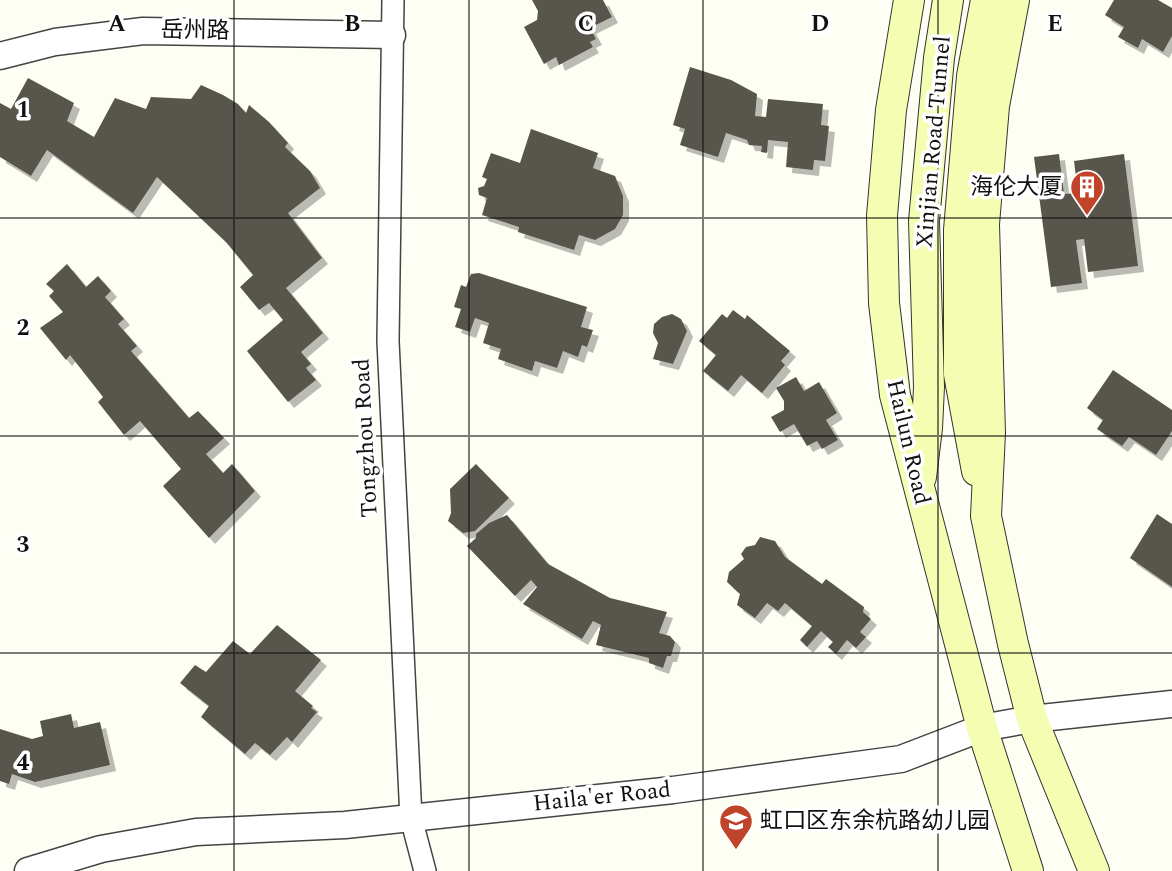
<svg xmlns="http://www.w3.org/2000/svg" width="1172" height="871" viewBox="0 0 1172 871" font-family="Spectral,'Noto Sans SC',serif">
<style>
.building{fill:#59544d;filter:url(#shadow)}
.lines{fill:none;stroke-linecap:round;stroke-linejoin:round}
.minor-casing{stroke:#444;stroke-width:24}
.tertiary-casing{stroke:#444;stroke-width:29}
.secondary-casing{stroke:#333;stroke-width:32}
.minor{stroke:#fff;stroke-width:21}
.tertiary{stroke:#fff;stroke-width:26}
.secondary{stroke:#f4fdb1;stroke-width:30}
.grid{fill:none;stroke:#111;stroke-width:2;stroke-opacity:0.55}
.labels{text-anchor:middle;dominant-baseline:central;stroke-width:7;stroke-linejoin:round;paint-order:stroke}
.street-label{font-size:23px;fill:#111;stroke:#fff}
.poi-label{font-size:23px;fill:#111;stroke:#fff;text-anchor:end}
.grid-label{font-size:23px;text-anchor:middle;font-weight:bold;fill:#111;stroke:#fff;stroke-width:7;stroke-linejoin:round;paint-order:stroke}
</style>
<defs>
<filter id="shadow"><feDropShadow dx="6" dy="6" stdDeviation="0" flood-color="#0004"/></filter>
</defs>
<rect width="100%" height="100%" fill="#fefff4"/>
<path class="building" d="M 532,0 L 603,0 L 612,17 L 590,28 L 596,39 L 590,42 L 593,47 L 559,65 L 556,57 L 544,64 L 524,27 L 537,20 L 538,11 Z
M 1114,0 L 1158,0 L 1172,8 L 1172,36 L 1163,52 L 1142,39 L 1138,48 L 1118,37 L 1124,27 L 1105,15 Z
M 690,67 L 731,80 L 757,94 L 755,116 L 766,117 L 768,99 L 823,104 L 821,125 L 829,126 L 825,161 L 814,160 L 813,170 L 786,167 L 788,142 L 768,140 L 767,153 L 761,152 L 762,146 L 749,145 L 747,140 L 726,133 L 718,157 L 680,145 L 685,129 L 673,125 Z
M 28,78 L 74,103 L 67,121 L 94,137 L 115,98 L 146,109 L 151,97 L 191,99 L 201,85 L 223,95 L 238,104 L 246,113 L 249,105 L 269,122 L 288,143 L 285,147 L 310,171 L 320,188 L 288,213 L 322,258 L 286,288 L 323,333 L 301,352 L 311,364 L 306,368 L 316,380 L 288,402 L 247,351 L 283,320 L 269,303 L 259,310 L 240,287 L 253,275 L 226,242 L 157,177 L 133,213 L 47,150 L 31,176 L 0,157 L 0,103 L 11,109 Z
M 531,129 L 598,153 L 593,168 L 615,176 L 623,196 L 623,215 L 615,229 L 595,240 L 579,235 L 574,250 L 518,232 L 519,227 L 482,215 L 487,198 L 479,195 L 478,188 L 484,186 L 487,179 L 482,177 L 491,153 L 520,163 Z
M 1059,154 L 1064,194 L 1078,193 L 1074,161 L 1124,154 L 1138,266 L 1088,272 L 1084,239 L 1076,240 L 1082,283 L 1051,287 L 1034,157 Z
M 67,264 L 86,287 L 98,276 L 111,291 L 105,297 L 124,319 L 118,324 L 137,346 L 131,351 L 189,418 L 198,411 L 224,438 L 206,454 L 223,473 L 232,464 L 255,491 L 209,538 L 163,486 L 181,469 L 140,421 L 124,435 L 98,402 L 103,397 L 70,355 L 66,360 L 40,328 L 63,312 L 49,296 L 54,291 L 46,284 Z
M 479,273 L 587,307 L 581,327 L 593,330 L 587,347 L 582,345 L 578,357 L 563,351 L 557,368 L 535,361 L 532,371 L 498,359 L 501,349 L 483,343 L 489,323 L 475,318 L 470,332 L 455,327 L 461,309 L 454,307 L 461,285 L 466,287 L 471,274 Z
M 733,310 L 745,319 L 747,315 L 790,351 L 781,361 L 785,365 L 762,393 L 741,375 L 728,391 L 703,371 L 716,355 L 699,341 L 722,314 L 727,318 Z
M 672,314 L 681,319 L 687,331 L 673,364 L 653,359 L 658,343 L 653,333 L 654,324 L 662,317 Z
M 1113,370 L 1172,410 L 1172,431 L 1156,455 L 1129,437 L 1122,446 L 1097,429 L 1103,420 L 1087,408 Z
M 796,377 L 804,391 L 819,382 L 837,413 L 826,420 L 838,440 L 822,449 L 817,441 L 807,446 L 794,424 L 780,432 L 771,417 L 784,410 L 784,401 L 776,388 Z
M 476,464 L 509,498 L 475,531 L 463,533 L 448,521 L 451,513 L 450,489 Z
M 1157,514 L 1172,524 L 1172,587 L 1130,558 Z
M 507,515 L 548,564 L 610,598 L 667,612 L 659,633 L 670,636 L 675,642 L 671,656 L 667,656 L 663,668 L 649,663 L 649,658 L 596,645 L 601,625 L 593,621 L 582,639 L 523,604 L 537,587 L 531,580 L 515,596 L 467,546 L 476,538 L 476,534 L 489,523 Z
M 760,537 L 775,541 L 785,557 L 822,584 L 826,579 L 864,607 L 863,612 L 871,619 L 860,632 L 866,637 L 856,648 L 847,640 L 836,654 L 828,647 L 833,642 L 821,631 L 807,647 L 800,640 L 812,626 L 785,603 L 778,611 L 767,603 L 755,618 L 737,605 L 740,594 L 727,582 L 729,572 L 744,559 L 741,554 L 746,547 L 755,545 Z
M 277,625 L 321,660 L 295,691 L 313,706 L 311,708 L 317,712 L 292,742 L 287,737 L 270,755 L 255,743 L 245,754 L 201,717 L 209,706 L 180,683 L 195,665 L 206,672 L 233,641 L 250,654 Z
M 71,714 L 74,728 L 100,722 L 110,765 L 35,782 L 12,774 L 9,784 L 0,781 L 0,729 L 32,739 L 43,736 L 40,721 Z"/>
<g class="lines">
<g class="minor-casing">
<path id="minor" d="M 393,0 L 388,341 L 411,818 L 425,871"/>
</g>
<g class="tertiary-casing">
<path id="tertiary" d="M 0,56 L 55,42 L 143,31 L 392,35
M 28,871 L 101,849 L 196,832 L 345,825 L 673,790 L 901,759 L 982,728 L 1032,719 L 1172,704"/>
</g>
<g class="secondary-casing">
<path id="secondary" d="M 909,0 L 891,110 L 882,216 L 884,303 L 895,395 L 982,728 L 1028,871
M 1014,0 L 994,106 L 984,224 L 990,433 L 986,516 L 1013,644 L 1032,719 L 1094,871
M 977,471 L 959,374 L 959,230 L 972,76 L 986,0
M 921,477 L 927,428 L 929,387 L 924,221 L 939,58 L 948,0"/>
</g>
<use href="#minor" class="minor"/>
<use href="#tertiary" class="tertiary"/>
<use href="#secondary" class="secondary"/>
</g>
<path class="grid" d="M 234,0 L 234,871M 469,0 L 469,871M 703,0 L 703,871M 938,0 L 938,871M 0,218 L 1172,218M 0,436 L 1172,436M 0,653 L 1172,653"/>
<defs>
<g id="building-pin" transform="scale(1.75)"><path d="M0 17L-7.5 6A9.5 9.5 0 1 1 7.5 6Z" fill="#bf442a" stroke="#fff"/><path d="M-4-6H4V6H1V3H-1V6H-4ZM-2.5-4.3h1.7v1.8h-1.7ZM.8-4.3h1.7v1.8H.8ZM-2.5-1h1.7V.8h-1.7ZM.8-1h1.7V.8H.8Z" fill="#fff"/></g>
<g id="school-pin" transform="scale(1.75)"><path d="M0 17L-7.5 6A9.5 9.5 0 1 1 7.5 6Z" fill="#bf442a" stroke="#fff"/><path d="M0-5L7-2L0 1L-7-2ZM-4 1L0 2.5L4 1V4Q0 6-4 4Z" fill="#fff"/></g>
</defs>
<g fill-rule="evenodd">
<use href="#building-pin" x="1087" y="187"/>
<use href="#school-pin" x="736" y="821"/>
</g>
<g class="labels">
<g class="street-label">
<text transform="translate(195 31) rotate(1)">岳州路</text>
<text transform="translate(934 142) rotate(-85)">Xinjian Road Tunnel</text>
<text transform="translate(366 438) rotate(-93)">Tongzhou Road</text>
<text transform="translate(908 442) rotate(77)">Hailun Road</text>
<text transform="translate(602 797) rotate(-6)">Haila'er Road</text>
</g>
<g class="poi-label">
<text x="1062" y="187">海伦大厦</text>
<text x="760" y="821" text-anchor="start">虹口区东余杭路幼儿园</text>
</g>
</g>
<g class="grid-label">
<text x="117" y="31">A</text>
<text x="352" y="31">B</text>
<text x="586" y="31">C</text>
<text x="820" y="31">D</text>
<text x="1055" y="31">E</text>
<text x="23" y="117">1</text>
<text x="23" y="335">2</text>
<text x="23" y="552">3</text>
<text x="23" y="770">4</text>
</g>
</svg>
